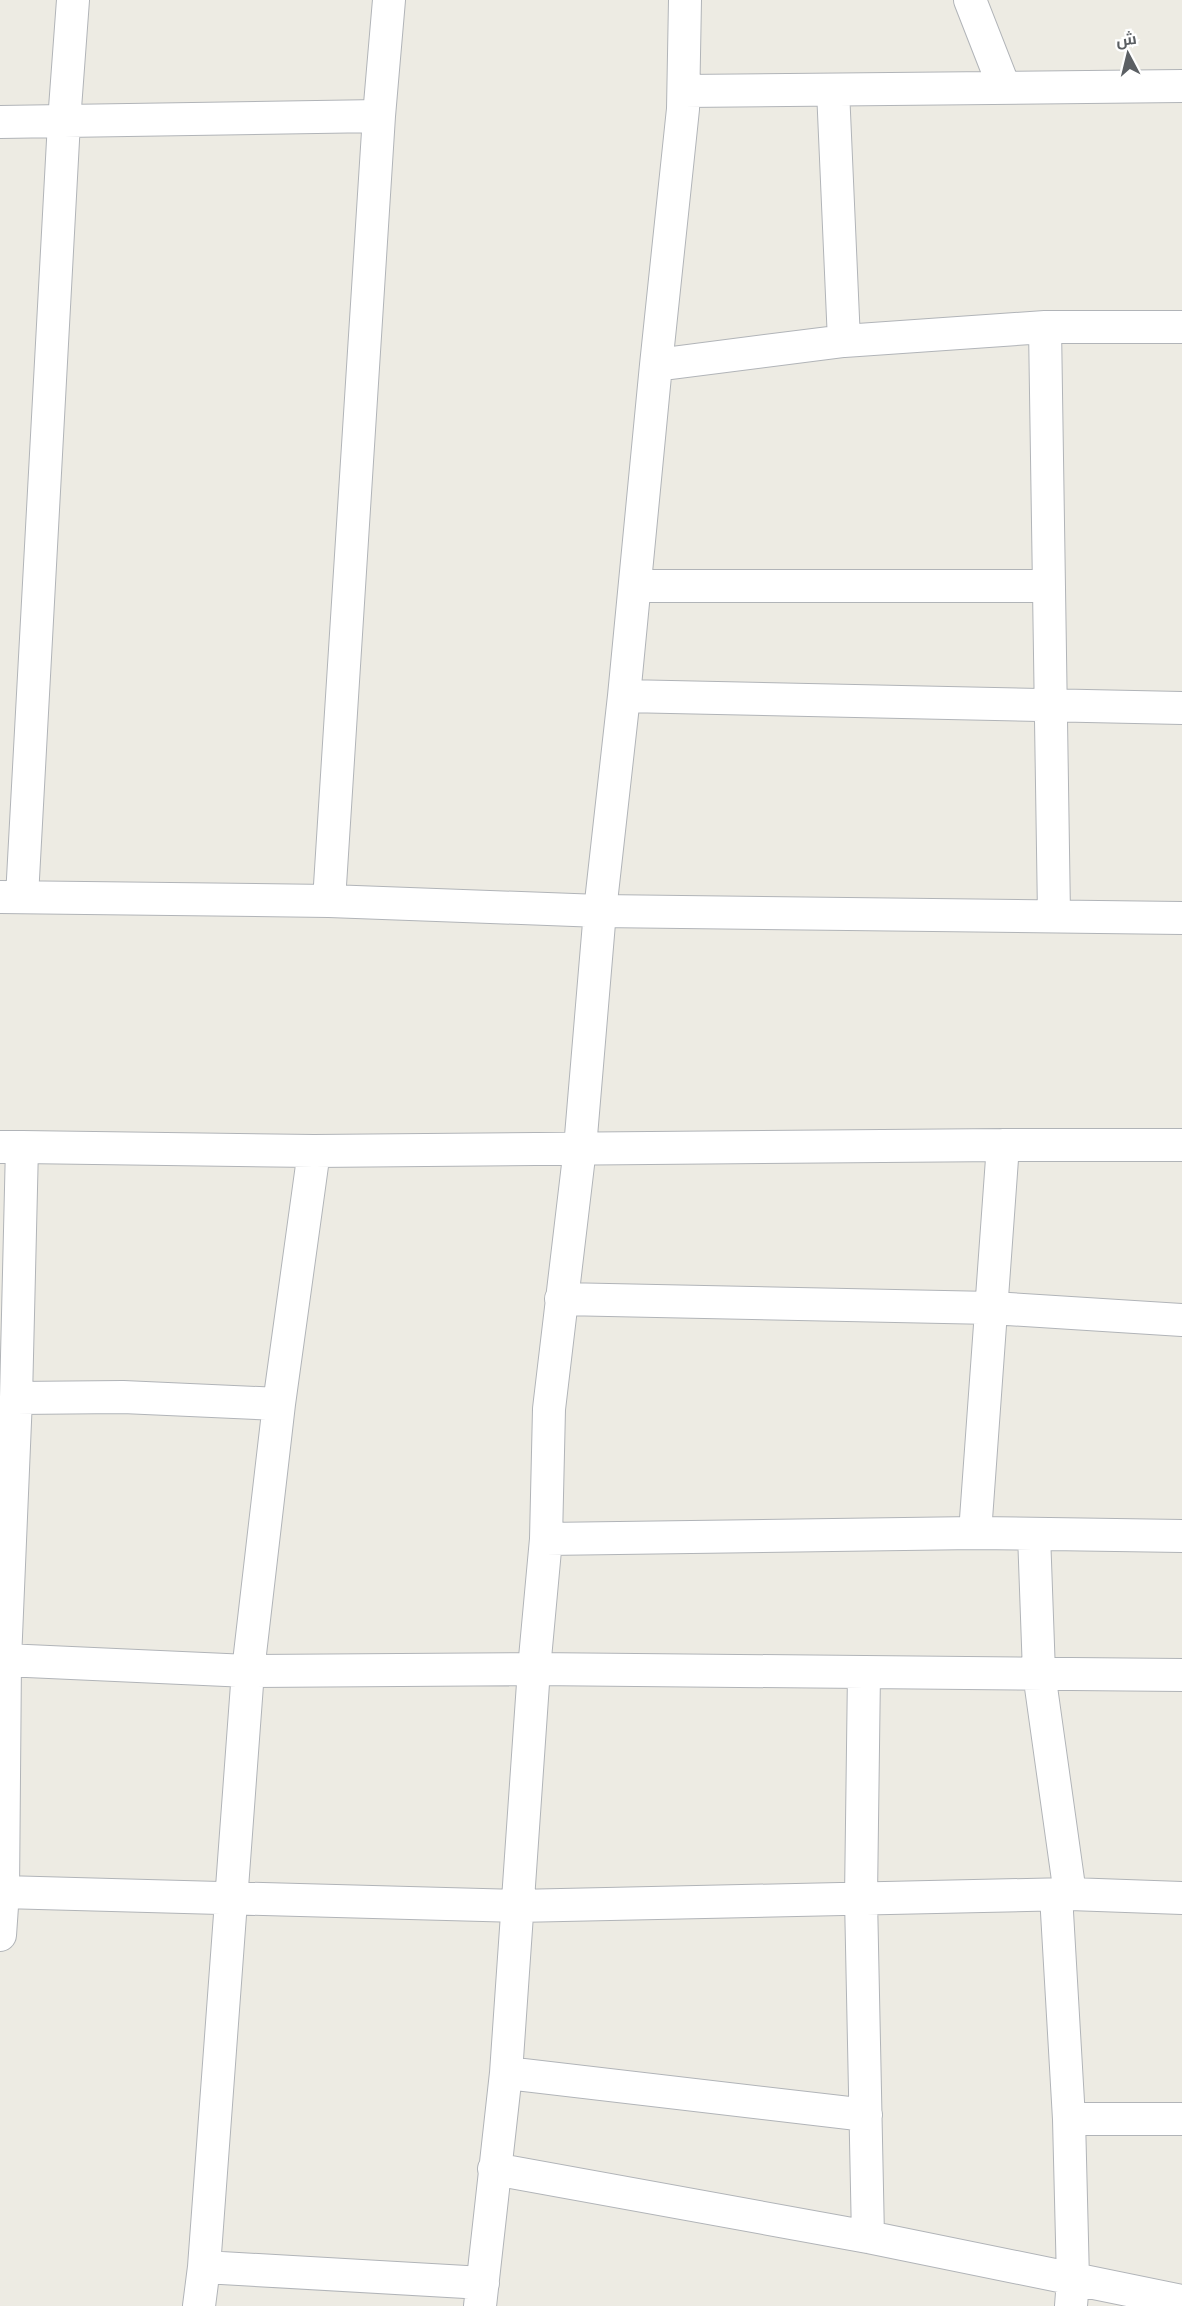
<svg xmlns="http://www.w3.org/2000/svg" width="1182" height="2306" viewBox="0 0 1182 2306" font-family="Montserrat,Cairo,sans-serif">
<style>
.lines{fill:none;stroke-linecap:round;stroke-linejoin:round}
.street-casing{stroke:#b1b4b8;stroke-width:34}
.street{stroke:#fff;stroke-width:32}
</style>
<rect width="100%" height="100%" fill="#edebe3"/>
<g class="lines">
<g class="street-casing">
<path id="street" d="M 970,0 L 1004,87
M 833,90 L 844,341
M 684,91 L 1182,86
M 0,122 L 379,116
M 1045,327 L 1054,915
M 656,365 L 844,341 L 1045,327 L 1182,327
M 635,586 L 1049,586
M 624,696 L 1182,708
M 0,897 L 329,901 L 379,116 L 389,0
M 22,897 L 64,122 L 73,0
M 329,901 L 600,911 L 1182,918
M 0,1147 L 22,1147 L 16,1398 L 5,1660 L 3,1892 L 0,1935
M 22,1147 L 314,1151 L 1003,1145 L 1182,1145
M 561,1299 L 992,1308 L 1182,1320
M 16,1398 L 123,1397 L 279,1404
M 975,1533 L 1003,1145
M 1034,1534 L 1039,1673 L 1070,1894
M 546,1539 L 975,1533 L 1182,1536
M 5,1660 L 248,1671 L 534,1669 L 1182,1675
M 864,1672 L 861,1898 L 868,2237
M 3,1892 L 516,1906 L 1070,1894 L 1182,1898
M 1056,1895 L 1069,2119 L 1073,2280 L 1071,2306
M 506,2073 L 866,2115
M 1069,2119 L 1182,2119
M 494,2169 L 868,2237 L 1182,2301
M 204,2267 L 483,2283
M 199,2306 L 204,2267 L 248,1671 L 279,1404 L 314,1151
M 480,2306 L 506,2073 L 534,1669 L 546,1539 L 549,1409 L 580,1148 L 600,911 L 624,696 L 656,365 L 683,109 L 685,0"/>
</g>
<use href="#street" class="street"/>
</g>
<g transform="translate(1128 54) rotate(353)" stroke="#ffffff" stroke-width="4.5" paint-order="stroke">
<path d="M0-4.5L10 22L0 15L-10 22Z" fill="#5b5f63"/>
<text y="-9" font-size="16" font-weight="bold" text-anchor="middle" fill="#5b5f63">ش</text>
</g>
</svg>
